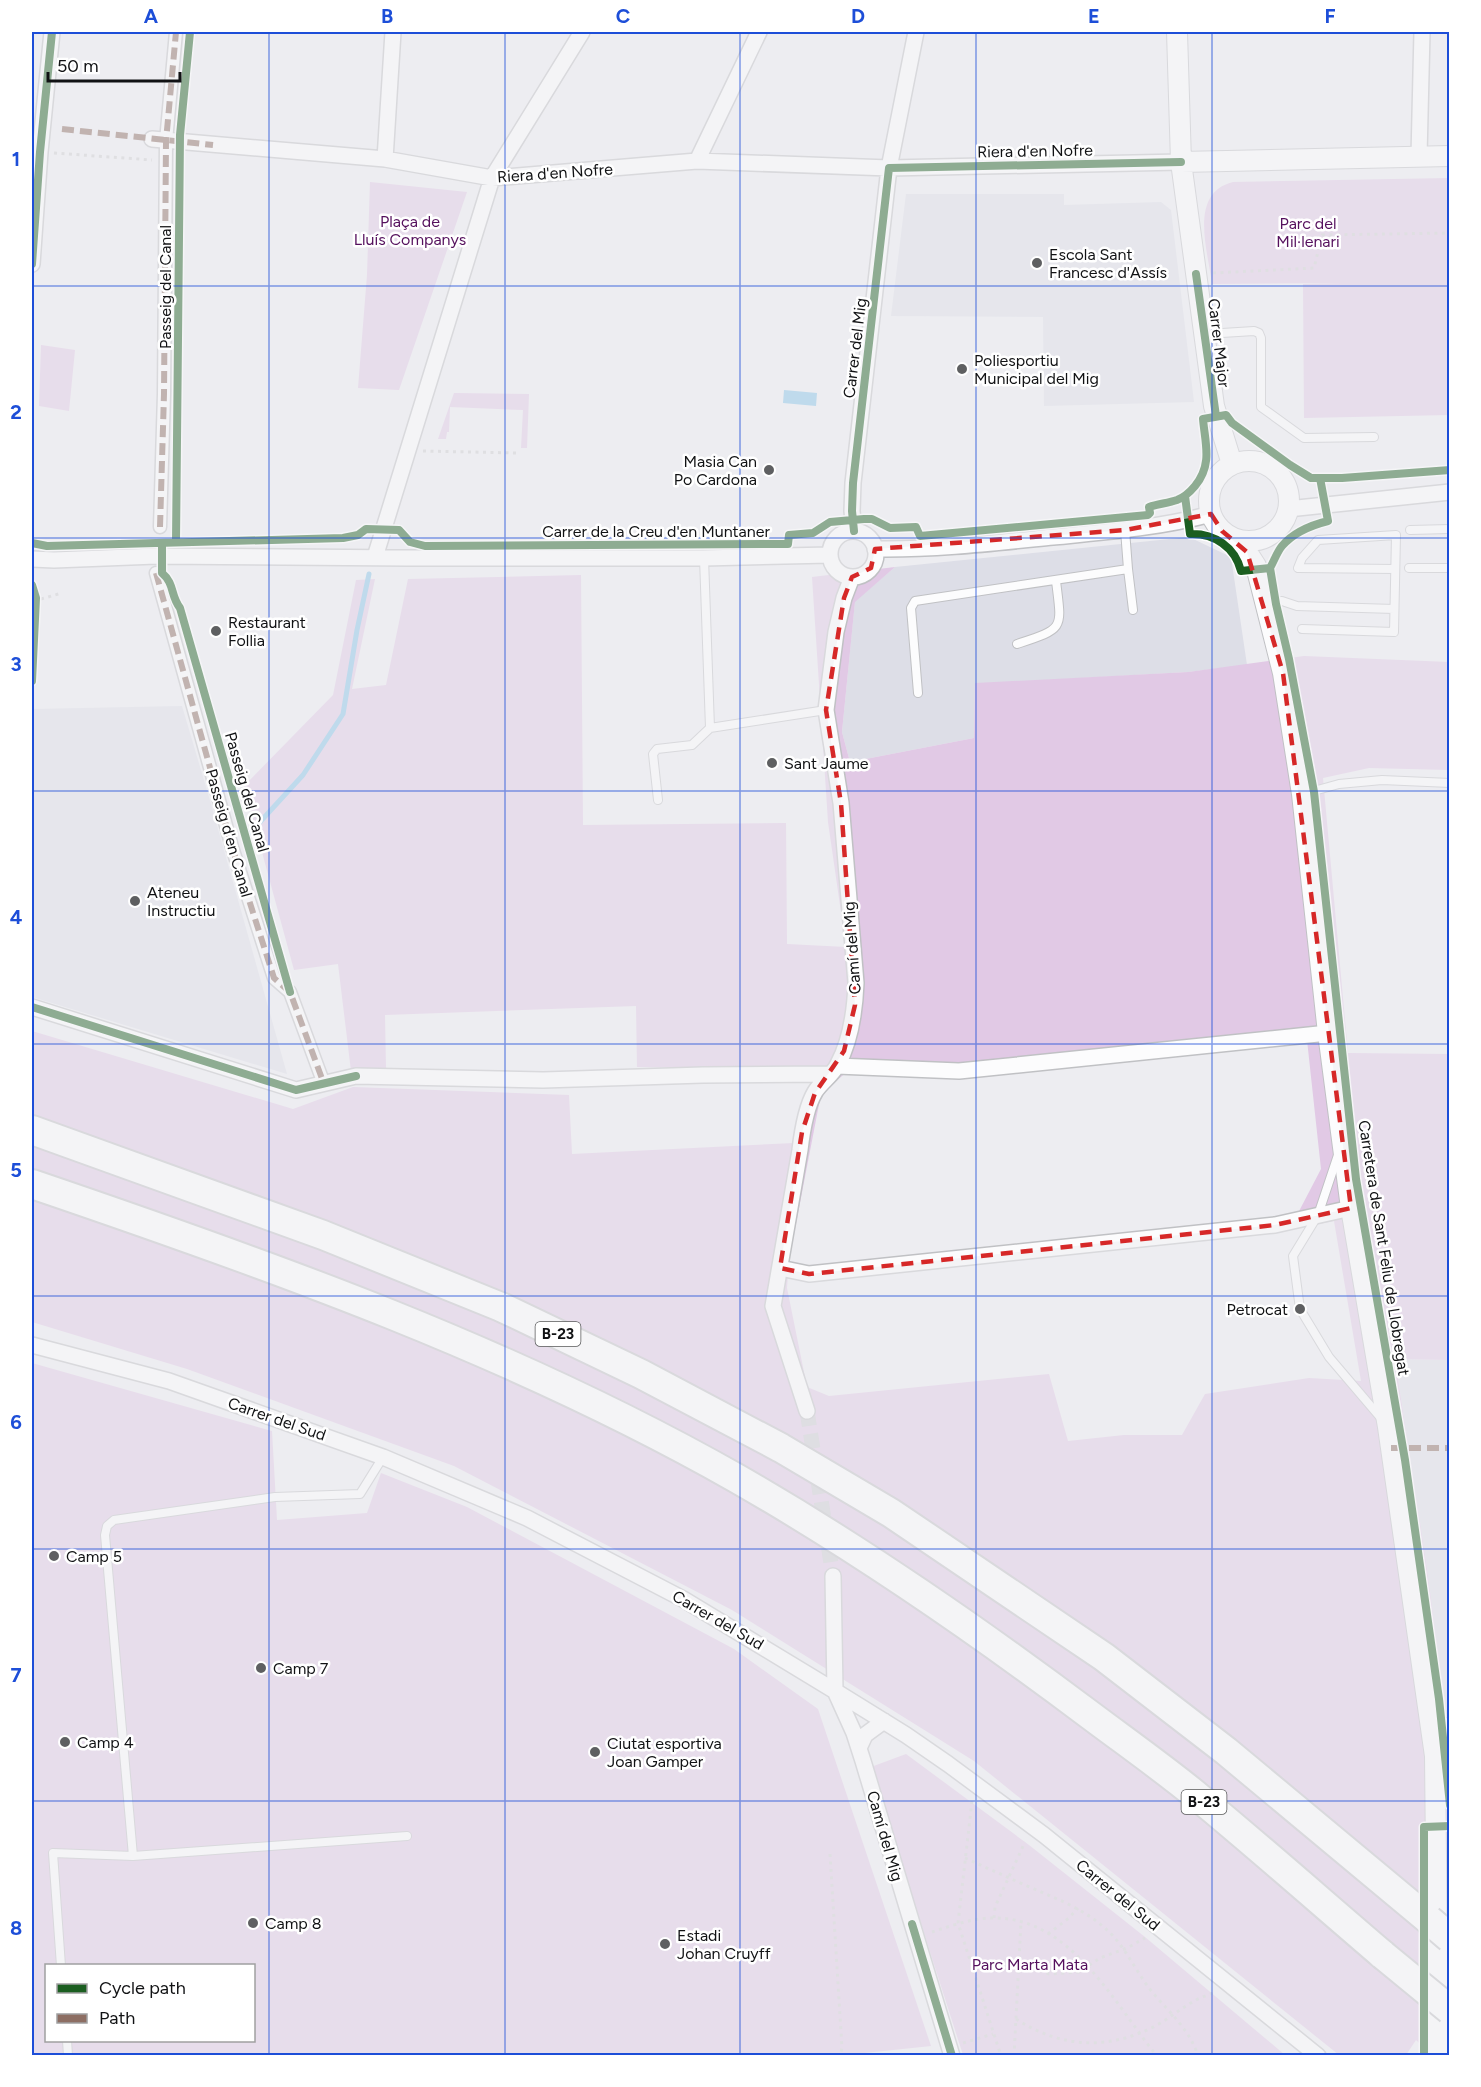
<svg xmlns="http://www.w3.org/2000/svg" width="1481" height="2087" viewBox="0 0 1481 2087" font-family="Figtree,sans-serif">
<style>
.built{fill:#dddee7}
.green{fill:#e1c9e5;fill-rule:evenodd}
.water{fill:#88c4e6}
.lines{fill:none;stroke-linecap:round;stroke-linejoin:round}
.stream{stroke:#88c4e6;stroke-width:5}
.minor-tunnel{stroke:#ccccd0;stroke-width:15;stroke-dasharray:15 8;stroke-linecap:butt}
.service-casing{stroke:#c0c1c4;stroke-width:10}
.pedestrian-casing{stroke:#c0c1c4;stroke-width:15}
.minor-casing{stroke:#c0c1c4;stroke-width:18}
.tertiary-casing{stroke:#c0c1c4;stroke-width:22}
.motorway-casing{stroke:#c0c1c4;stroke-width:32}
.path{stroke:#cfcfd0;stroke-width:3;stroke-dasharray:3 4.5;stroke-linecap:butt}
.service{stroke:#fcfcfd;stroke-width:8}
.pedestrian{stroke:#fcfcfd;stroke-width:12}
.minor{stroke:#fcfcfd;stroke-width:15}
.tertiary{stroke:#fcfcfd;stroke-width:20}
.motorway{stroke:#fcfcfd;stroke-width:28}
.motorway-bridge-casing{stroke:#c0c1c4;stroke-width:32;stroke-linecap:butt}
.motorway-bridge{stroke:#fcfcfd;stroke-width:28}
.quiet{stroke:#8d6e63;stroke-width:6;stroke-dasharray:12 6;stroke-linecap:butt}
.cycleway-casing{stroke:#fff;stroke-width:11}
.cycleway{stroke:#1b5e20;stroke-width:8}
.marked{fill:none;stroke:#d62828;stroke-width:4.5;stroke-dasharray:12 8;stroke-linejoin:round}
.grid{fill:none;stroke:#1d4ed8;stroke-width:1.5;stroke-opacity:0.55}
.poi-dot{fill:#5e5f61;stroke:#fff;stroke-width:2}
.labels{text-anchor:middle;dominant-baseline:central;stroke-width:5;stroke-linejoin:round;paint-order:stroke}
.shield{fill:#fff;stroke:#58595a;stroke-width:1.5}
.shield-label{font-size:15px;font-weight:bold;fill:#111214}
.street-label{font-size:16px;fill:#111214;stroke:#fff}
.park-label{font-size:16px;fill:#55105d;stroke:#fff}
.poi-label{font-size:16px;fill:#111214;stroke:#fff;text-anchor:start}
.neatline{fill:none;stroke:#1d4ed8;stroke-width:2}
.grid-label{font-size:20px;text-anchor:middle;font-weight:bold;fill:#1d4ed8}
</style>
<rect width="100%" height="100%" fill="#ededf1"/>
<path class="built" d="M 906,194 L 1064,194 L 1064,205 L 1161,202 L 1171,210 L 1194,402 L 1044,406 L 1043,317 L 891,316 Z
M 1189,537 L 1231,557 L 1247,665 L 1188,672 L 975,684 L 974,738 L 850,762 L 842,732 L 855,601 L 895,567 Z
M 182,706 L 211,804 L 287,1074 L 32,997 L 32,734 L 33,709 Z
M 1395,1359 L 1449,1360 L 1449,1734 L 1426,1561 Z"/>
<path class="green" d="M 1449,178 L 1449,415 L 1304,418 L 1303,284 L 1343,283 L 1212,284 C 1208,251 1188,193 1233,182 Z
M 370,182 L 467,192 L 399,390 L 358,388 L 367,275 Z
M 41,345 L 75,350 L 69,411 L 39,406 Z
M 454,393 L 529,394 L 527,448 L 521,448 L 523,410 L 450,407 L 449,432 L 447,432 L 446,439 L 438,439 Z
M 895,567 L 855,602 L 842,732 L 850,762 L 974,738 L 975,683 L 1188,672 L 1304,656 L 1449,662 L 1449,770 L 1369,768 L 1323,778 L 1348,1053 L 1449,1054 L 1449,1360 L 1395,1359 L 1426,1561 L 1449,1734 L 1449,2055 L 1432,2055 L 1416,2040 L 1406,2055 L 1339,2055 L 974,1761 L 732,1610 L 454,1466 L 187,1369 L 32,1322 L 32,1031 L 293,1109 L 353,1087 L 569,1095 L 572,1154 L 794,1143 L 816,1069 L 637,1067 L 636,1006 L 385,1015 L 386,1069 L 351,1071 L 338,964 L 294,970 L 244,786 L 333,695 L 356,580 L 375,579 L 352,689 L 386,685 L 408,579 L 581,575 L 583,825 L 786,823 L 787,944 L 846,947 L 828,822 L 812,577 ZM 1307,1040 L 1321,1169 L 1297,1215 L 1299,1228 L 1334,1221 L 1361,1381 L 1309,1378 L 1205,1394 L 1182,1435 L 1124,1435 L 1068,1441 L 1049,1374 L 829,1396 L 807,1387 L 787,1288 L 789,1260 L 821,1094 L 848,1071 Z
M 32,1363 L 272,1431 L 277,1520 L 367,1513 L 381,1473 L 467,1507 L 734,1649 L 818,1709 L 931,2046 L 855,2054 L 854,2056 L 32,2055 ZM 46,1966 L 254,1966 L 254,2040 L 46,2040 Z
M 906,1754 L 1029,1845 L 1145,1937 L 1285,2055 L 963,2055 L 871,1767 Z"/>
<path class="water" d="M 784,390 L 817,393 L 816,406 L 783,403 Z"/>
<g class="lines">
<path class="stream" d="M 248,835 L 303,775 L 343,714 L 357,630 L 369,574"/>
<path class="minor-tunnel" d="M 807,1411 L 833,1576"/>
<g class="service-casing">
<path id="service" d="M 1206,334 L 1254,331 L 1259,333 L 1261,338 L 1261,407 L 1304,438 L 1374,437
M 1410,530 L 1450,529
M 704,558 L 710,728
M 1409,568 L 1450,568
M 1128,569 L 1133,610
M 1268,603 L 1282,601 L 1297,606 L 1394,609
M 1302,629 L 1394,632 L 1396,535 L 1318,540 L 1302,558 L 1298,568 L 1395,569
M 1017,644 C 1065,628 1062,630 1056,581
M 918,693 L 911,608 L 915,601 L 1128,569 L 1125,530
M 1303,794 L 1339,784 L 1382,780 L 1450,783
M 658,800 L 653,754 L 657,749 L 692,745 L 710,728 L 826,710
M 1338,1155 L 1318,1215 L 1293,1256 L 1300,1309 L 1329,1357 L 1380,1417
M 1432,1723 L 1450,1722
M 133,1856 L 407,1836
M 61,1966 L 53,1853 L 133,1856 L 105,1535 L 107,1526 L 114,1520 L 275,1497 L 360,1494 L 383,1457
M 67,2040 L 68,2056"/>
</g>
<g class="pedestrian-casing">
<path id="pedestrian" d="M 160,527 L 164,394 L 166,141 L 176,32
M 156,573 L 232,847 L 274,978 L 290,992 L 324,1084"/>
</g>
<g class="minor-casing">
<path id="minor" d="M 152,139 L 385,159 L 492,178 L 697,161 L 889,168 L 1181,162
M 1419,156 L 1422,32
M 385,159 L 393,32
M 697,161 L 759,32
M 32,264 L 40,152 L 52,32
M 1288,509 L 1450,492
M 854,531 L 852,511 L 853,483 L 889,168 L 916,32
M830 554a23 23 0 1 1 46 0a23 23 0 1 1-46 0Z
M 875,549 C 934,550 994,543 1053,537 C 1106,532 1159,528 1211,514
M 375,557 L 492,178 L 582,32
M 32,559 L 54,560 L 156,556 L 408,558 L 704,558 L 830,555
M 32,1007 L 296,1090 L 356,1076 L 543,1080 L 703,1075 L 830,1074
M 837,1066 L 959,1071 L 1328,1033
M 780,1268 L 809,1274 L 1275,1225 L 1351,1208
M 32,1345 L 169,1381 L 383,1457 L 527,1518 L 683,1599 L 835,1691 L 906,1735 L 948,1764 L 1044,1835 L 1318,2056
M 807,1411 L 773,1306 L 800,1150 C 802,1133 806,1107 815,1092 C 821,1082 833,1075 838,1064 C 851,1040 855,1009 856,983 L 841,803 L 826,710 L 836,632 L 844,598 L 852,577
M 833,1576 L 835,1691 L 854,1733 L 863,1761 L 952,2056
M 859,1748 L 865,1735 L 884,1721"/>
</g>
<g class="tertiary-casing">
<path id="tertiary" d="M 1177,32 L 1181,162 L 1214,406 L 1232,464
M 1181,162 L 1450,156
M1209 501a40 40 0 1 1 80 0a40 40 0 1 1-80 0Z
M 1230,536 L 1247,552 L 1256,566 L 1283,673 L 1302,794 L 1328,1033 L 1351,1208 L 1388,1427 L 1435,1756 L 1438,2056"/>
</g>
<g class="motorway-casing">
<path id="motorway" d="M 32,1130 L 323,1235 L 501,1307 L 641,1374 L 781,1448 L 891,1513 L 1104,1657 L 1226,1751 L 1429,1920
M 32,1184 C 273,1266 514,1352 736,1478 C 860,1549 977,1630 1090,1715 C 1126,1742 1163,1768 1197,1796 C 1260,1848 1321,1902 1383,1955"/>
</g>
<path class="path" d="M 54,153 L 152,160
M 1213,273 L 1314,268 L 1322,235 L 1450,233
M 423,451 L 517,453
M 32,585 L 36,598 L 32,681
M 41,599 L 62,593
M 972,1801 L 958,1923 L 1001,2056
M 830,1854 L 842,2048 L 840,2056
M 965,1858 C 987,1868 1009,1878 1032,1888 C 1062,1901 1091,1912 1114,1937 C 1129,1954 1138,1975 1153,1993 C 1170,2013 1190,2030 1198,2056
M 994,1918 L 995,1907 L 1025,1842
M 932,1932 C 950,1926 970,1919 990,1918 C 1070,1915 1113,2002 1157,2056
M 1048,1934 L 1069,1918 L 1078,1908
M 1019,1961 L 1049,1974 L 1079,1972 L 1100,1958 L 1127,1948 L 1145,1938
M 1016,2019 C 1061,2048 1109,2051 1157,2025 C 1171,2017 1183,2007 1196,2000 C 1202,1997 1208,1995 1213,1993
M 963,2043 L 993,2034
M 1014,2056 L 1021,1922"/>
<use href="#service" class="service"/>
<use href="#pedestrian" class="pedestrian"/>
<use href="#minor" class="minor"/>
<use href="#tertiary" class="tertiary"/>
<use href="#motorway" class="motorway"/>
<g class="motorway-bridge-casing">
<path id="motorway-bridge" d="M 1429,1920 L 1450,1938
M 1383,1955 L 1450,2010"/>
</g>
<use href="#motorway-bridge" class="motorway-bridge"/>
<path class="quiet" d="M 62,129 L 213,145
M 160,527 L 164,394 L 166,141 L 176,32
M 156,573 L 232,847 L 274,978 L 290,992 L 324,1084
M 1391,1448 L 1450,1448"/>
<g class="cycleway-casing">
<path id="cycleway" d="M 32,264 L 40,152 L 52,32
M 1196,274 L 1216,416
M 1185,496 L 1190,534 C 1214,533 1235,547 1241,571 L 1270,568
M 854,531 L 852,511 L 853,483 L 889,168 L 1181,162
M 176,542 L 180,135 L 190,32
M 32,543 L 47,546 L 343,538 L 358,535 L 366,529 L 399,530 L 410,542 L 425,546 L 781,544 L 788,544 L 789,535 L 813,533 L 830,522 L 864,519 L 872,519 L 890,528 L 916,527 L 920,536 L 1148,515 L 1150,513 L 1149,507 C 1158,504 1168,503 1177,500 C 1185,497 1190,492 1195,486 C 1213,464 1205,443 1203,419 L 1226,415 L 1232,423 L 1290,465 L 1311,478 L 1342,478 L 1450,470
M 162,543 L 162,573 C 175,584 170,595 180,608 L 290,992
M 1270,568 L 1276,604 L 1289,659 L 1314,792 L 1356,1179 L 1405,1460 L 1439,1699 L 1450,1805
M 1270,568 C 1274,561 1277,552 1282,546 C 1293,533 1312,525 1328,521 L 1320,478
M 32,585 L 36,598 L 32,681
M 32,1007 L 296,1090 L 356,1076
M 912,1924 L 952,2056
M 1424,2056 L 1424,1827 L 1450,1826"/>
</g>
<use href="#cycleway" class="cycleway"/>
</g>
<path d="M0 0H1481V2087H0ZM 1211,514 L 1222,531 L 1247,552 L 1283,673 L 1351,1208 L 1275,1225 L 809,1274 L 780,1268 L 802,1132 L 815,1093 L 844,1051 L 855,1005 L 841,803 L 826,710 L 844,598 L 852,577 L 871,568 L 875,549 L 1125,530 Z" fill="#ededf1" fill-opacity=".55" fill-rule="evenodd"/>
<path class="marked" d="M 1211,514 L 1222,531 L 1247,552 L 1283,673 L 1351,1208 L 1275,1225 L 809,1274 L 780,1268 L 802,1132 L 815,1093 L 844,1051 L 855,1005 L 841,803 L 826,710 L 844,598 L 852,577 L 871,568 L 875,549 L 1125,530 Z"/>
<path class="grid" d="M 269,32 L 269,2056M 505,32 L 505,2056M 740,32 L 740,2056M 976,32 L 976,2056M 1212,32 L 1212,2056M 32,286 L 1450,286M 32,538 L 1450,538M 32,791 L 1450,791M 32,1044 L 1450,1044M 32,1296 L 1450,1296M 32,1549 L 1450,1549M 32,1801 L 1450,1801"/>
<g class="poi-dot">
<circle cx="1037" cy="263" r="6"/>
<circle cx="962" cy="369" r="6"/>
<circle cx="769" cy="470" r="6"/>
<circle cx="216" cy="631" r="6"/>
<circle cx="772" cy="763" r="6"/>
<circle cx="135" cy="901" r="6"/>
<circle cx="1300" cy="1309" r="6"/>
<circle cx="54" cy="1556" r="6"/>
<circle cx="261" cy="1668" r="6"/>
<circle cx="65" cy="1742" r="6"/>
<circle cx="595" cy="1752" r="6"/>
<circle cx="253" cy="1923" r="6"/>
<circle cx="665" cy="1944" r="6"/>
</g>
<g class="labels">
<g class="shield">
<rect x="535.5" y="1322" width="45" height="24" rx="4.5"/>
<rect x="1181.5" y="1790" width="45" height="24" rx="4.5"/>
</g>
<g class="shield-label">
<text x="558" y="1334">B-23</text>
<text x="1204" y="1802">B-23</text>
</g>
<g class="street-label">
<text transform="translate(1035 151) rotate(-1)">Riera d'en Nofre</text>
<text transform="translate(555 173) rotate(-4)">Riera d'en Nofre</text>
<text transform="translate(165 287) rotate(-90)">Passeig del Canal</text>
<text transform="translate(1219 343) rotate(83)">Carrer Major</text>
<text transform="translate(855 348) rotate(-83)">Carrer del Mig</text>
<text x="656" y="531">Carrer de la Creu d'en Muntaner</text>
<text transform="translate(247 792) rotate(74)">Passeig del Canal</text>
<text transform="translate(229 833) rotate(74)">Passeig d'en Canal</text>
<text transform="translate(852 948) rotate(-94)">Camí del Mig</text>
<text transform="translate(1384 1248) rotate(81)">Carretera de Sant Feliu de Llobregat</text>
<text transform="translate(277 1419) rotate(19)">Carrer del Sud</text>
<text transform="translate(718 1620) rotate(30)">Carrer del Sud</text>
<text transform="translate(885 1836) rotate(74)">Camí del Mig</text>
<text transform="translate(1118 1895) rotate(39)">Carrer del Sud</text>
</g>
<g class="park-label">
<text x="410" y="221">Plaça de<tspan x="410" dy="18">Lluís Companys</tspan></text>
<text x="1308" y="223">Parc del<tspan x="1308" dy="18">Mil·lenari</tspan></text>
<text x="1030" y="1964">Parc Marta Mata</text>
</g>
<g class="poi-label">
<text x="1049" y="254">Escola Sant<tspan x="1049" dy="18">Francesc d'Assís</tspan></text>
<text x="974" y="360">Poliesportiu<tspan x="974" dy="18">Municipal del Mig</tspan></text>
<text x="757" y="461" text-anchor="end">Masia Can<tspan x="757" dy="18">Po Cardona</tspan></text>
<text x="228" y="622">Restaurant<tspan x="228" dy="18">Follia</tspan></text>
<text x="784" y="763">Sant Jaume</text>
<text x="147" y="892">Ateneu<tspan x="147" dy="18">Instructiu</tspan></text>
<text x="1288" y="1309" text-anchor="end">Petrocat</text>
<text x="66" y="1556">Camp 5</text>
<text x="273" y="1668">Camp 7</text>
<text x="77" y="1742">Camp 4</text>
<text x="607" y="1743">Ciutat esportiva<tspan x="607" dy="18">Joan Gamper</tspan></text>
<text x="265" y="1923">Camp 8</text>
<text x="677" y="1935">Estadi<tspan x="677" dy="18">Johan Cruyff</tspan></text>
</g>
</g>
<rect width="1481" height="2087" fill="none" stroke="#ffffff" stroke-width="66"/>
<rect x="45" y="1964" width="210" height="78" fill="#ffffff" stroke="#a0a0a1" stroke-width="1.5"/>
<rect x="57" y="1984" width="30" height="9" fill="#1b5e20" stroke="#a0a0a1" stroke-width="1.5"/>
<text x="99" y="1994" font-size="18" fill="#111214">Cycle path</text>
<rect x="57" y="2014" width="30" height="9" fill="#8d6e63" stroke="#a0a0a1" stroke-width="1.5"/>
<text x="99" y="2024" font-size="18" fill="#111214">Path</text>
<path d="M48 72v9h132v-9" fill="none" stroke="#111214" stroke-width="3"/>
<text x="57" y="72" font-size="18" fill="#111214" stroke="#ffffff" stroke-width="4.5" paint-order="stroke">50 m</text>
<rect x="33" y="33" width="1415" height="2021" class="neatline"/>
<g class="grid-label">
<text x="151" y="23">A</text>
<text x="387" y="23">B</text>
<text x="623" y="23">C</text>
<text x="858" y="23">D</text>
<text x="1094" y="23">E</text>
<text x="1330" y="23">F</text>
<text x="16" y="166">1</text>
<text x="16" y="419">2</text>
<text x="16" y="671">3</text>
<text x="16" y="924">4</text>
<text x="16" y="1177">5</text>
<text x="16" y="1429">6</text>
<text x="16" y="1682">7</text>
<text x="16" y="1935">8</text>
</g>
</svg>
